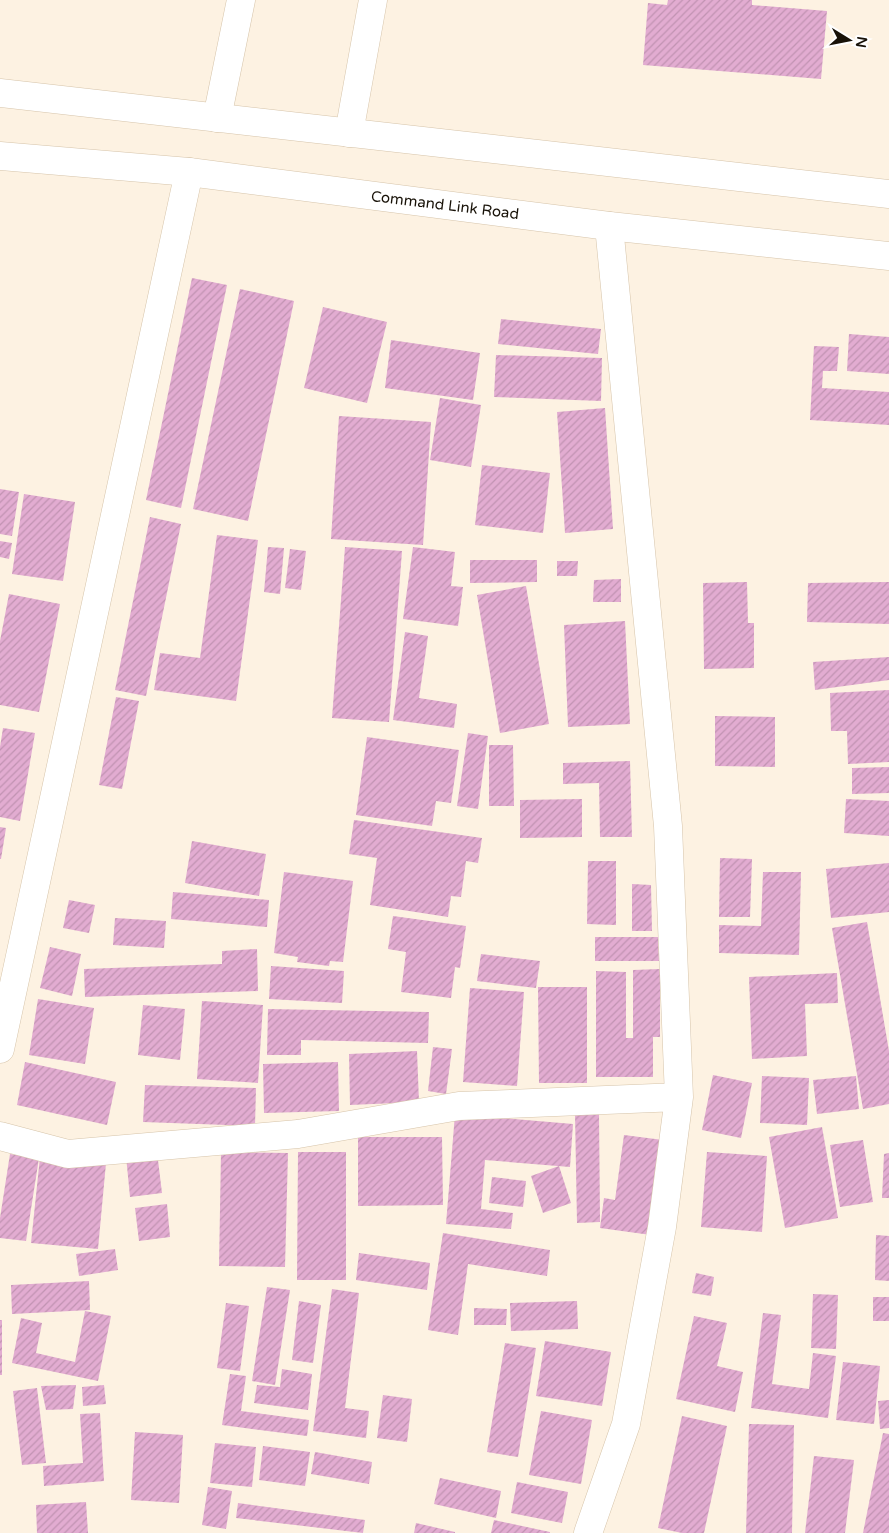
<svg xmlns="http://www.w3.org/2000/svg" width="889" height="1533" viewBox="0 0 889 1533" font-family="'Varela Round',sans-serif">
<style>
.building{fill:url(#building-hatch)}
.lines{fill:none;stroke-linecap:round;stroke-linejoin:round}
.minor-casing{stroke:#d6c4aa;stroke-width:29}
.major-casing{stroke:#d6c4aa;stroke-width:29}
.minor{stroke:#fff;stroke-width:28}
.major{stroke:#fff;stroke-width:28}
.labels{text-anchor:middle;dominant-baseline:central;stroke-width:4;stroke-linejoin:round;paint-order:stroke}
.street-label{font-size:15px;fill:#181208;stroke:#fff}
</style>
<defs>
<pattern id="building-hatch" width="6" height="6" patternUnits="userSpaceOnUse" patternTransform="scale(1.25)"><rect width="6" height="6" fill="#e2acd1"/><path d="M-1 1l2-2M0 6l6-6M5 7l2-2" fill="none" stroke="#c193b2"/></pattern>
</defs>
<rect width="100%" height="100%" fill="#fdf2e2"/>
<path class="building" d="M 668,0 L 752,0 L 752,5 L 827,11 L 821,79 L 643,65 L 648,3 L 667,5 Z
M 192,278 L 227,285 L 181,508 L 146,500 Z
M 240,289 L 294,301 L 248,521 L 193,509 Z
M 323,307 L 387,322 L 367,403 L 304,388 Z
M 501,319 L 601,329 L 598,354 L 498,344 Z
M 849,334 L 889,337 L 889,374 L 847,371 Z
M 391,340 L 480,353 L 473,400 L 385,388 Z
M 814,346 L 839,347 L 837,371 L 823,371 L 822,388 L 889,392 L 889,425 L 810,420 Z
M 496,355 L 602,358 L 601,401 L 494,397 Z
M 440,398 L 481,405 L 471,467 L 430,460 Z
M 605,408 L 613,529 L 565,533 L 557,412 Z
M 339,416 L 431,422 L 423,545 L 331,539 Z
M 482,465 L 550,473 L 543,533 L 475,525 Z
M 0,489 L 19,492 L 12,536 L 0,534 Z
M 24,494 L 75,502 L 63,581 L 12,574 Z
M 150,517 L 181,524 L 146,696 L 115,690 Z
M 217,535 L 258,540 L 236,701 L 154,690 L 160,653 L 200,658 Z
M 0,541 L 12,543 L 9,559 L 0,557 Z
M 268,547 L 284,548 L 280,594 L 264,592 Z
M 345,547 L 402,551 L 389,722 L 332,718 Z
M 413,547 L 455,552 L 451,586 L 463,587 L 458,626 L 403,619 Z
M 290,549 L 306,551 L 301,590 L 285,588 Z
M 470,560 L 537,560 L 537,582 L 470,583 Z
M 557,561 L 578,561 L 577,576 L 557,576 Z
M 621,579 L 621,602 L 593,602 L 594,580 Z
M 747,582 L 748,623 L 754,623 L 754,668 L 704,669 L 703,583 Z
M 889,582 L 889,624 L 807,622 L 808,583 Z
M 526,586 L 549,724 L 500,733 L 477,595 Z
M 9,594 L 60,604 L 39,712 L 0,705 L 0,641 Z
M 625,621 L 630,724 L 568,727 L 564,625 Z
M 405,632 L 428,636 L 419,698 L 457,704 L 454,728 L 393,720 Z
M 889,657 L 889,680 L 815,690 L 813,662 Z
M 889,690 L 889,762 L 848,764 L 847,731 L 831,731 L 830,693 Z
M 116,697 L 139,701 L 122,789 L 99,785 Z
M 715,716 L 775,717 L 775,767 L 715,766 Z
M 3,728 L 35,733 L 20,821 L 0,817 L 0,747 Z
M 468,733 L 488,736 L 478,809 L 457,806 Z
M 367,737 L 459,750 L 451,803 L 436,801 L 432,826 L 356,815 Z
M 489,745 L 513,745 L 514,806 L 489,806 Z
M 630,761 L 632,837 L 600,837 L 599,783 L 563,784 L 563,763 Z
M 889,767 L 889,793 L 852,794 L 852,768 Z
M 582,799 L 582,837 L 520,838 L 520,800 Z
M 846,799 L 889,801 L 889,836 L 844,833 Z
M 354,820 L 482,838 L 478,863 L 466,861 L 461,897 L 451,896 L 448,917 L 370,905 L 377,858 L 349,854 Z
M 0,827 L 6,828 L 1,859 L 0,859 Z
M 192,841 L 266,854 L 259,896 L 185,883 Z
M 720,858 L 752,859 L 750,917 L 719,917 Z
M 588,861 L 616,861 L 616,925 L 587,924 Z
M 889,863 L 889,912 L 831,918 L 826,869 Z
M 284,872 L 353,881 L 343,962 L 330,961 L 329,966 L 297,962 L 298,957 L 274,953 Z
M 763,872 L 801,872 L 799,955 L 719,953 L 719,925 L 761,926 Z
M 632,884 L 651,885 L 652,931 L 632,931 Z
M 173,892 L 269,900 L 267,927 L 171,919 Z
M 69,900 L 95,905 L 89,933 L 63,928 Z
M 393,916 L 466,926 L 460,968 L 455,967 L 451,998 L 401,992 L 406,952 L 388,949 Z
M 115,918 L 166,921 L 164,948 L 113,945 Z
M 867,922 L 889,1051 L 889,1104 L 863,1109 L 832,928 Z
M 595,937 L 658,937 L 659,961 L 595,961 Z
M 50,947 L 81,954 L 72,996 L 40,988 Z
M 257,949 L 258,991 L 85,997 L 84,969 L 222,964 L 222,951 Z
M 481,954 L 540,961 L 536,988 L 477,981 Z
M 271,966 L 344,971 L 342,1003 L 269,999 Z
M 660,969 L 660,1037 L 653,1037 L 653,1077 L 596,1077 L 596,971 L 626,972 L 626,1038 L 633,1038 L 633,970 Z
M 837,973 L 838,1003 L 805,1004 L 807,1056 L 752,1059 L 749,977 Z
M 538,987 L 587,987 L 587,1083 L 539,1083 Z
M 470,988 L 524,992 L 517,1086 L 463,1082 Z
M 38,999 L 94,1008 L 85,1064 L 29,1055 Z
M 202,1001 L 263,1005 L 258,1083 L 197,1079 Z
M 143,1005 L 185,1009 L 180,1060 L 138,1055 Z
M 268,1009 L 429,1012 L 428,1043 L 301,1040 L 301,1055 L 267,1055 Z
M 433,1047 L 452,1049 L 446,1094 L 428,1091 Z
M 417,1051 L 419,1102 L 350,1105 L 349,1054 Z
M 25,1062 L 116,1082 L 107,1125 L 17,1105 Z
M 338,1062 L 339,1111 L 264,1113 L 263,1064 Z
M 713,1075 L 752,1083 L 741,1138 L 702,1130 Z
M 762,1076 L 809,1078 L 807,1125 L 760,1123 Z
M 856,1076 L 859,1109 L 817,1114 L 813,1080 Z
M 145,1085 L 256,1088 L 255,1126 L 143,1122 Z
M 599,1113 L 600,1222 L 577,1223 L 575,1114 Z
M 455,1114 L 573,1124 L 570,1167 L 485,1160 L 481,1209 L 513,1213 L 511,1229 L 446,1224 Z
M 822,1127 L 838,1218 L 785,1228 L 769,1137 Z
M 624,1135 L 663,1140 L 651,1235 L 600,1228 L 604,1198 L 615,1200 Z
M 358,1137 L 442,1137 L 443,1205 L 358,1206 Z
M 863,1140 L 873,1202 L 840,1207 L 830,1145 Z
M 157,1152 L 162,1193 L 130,1197 L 126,1156 Z
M 221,1152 L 288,1153 L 285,1267 L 219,1266 Z
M 298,1152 L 346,1152 L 346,1280 L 297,1280 Z
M 707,1152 L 767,1156 L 762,1232 L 701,1227 Z
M 889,1153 L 889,1198 L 882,1198 L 884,1154 Z
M 10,1154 L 39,1158 L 26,1241 L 0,1238 L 0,1218 Z
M 40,1157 L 106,1163 L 98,1249 L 31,1243 Z
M 559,1166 L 571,1203 L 543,1213 L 531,1176 Z
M 492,1177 L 526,1181 L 523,1207 L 489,1203 Z
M 167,1204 L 170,1237 L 139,1241 L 135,1208 Z
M 443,1233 L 550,1250 L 547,1276 L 468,1264 L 458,1335 L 428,1330 Z
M 876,1235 L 889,1236 L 889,1281 L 875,1280 Z
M 115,1249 L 118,1270 L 79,1276 L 76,1254 Z
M 359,1253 L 430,1263 L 427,1290 L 356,1280 Z
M 696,1273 L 714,1277 L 711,1296 L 692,1293 Z
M 89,1281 L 90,1310 L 12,1314 L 11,1285 Z
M 267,1287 L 290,1290 L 275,1385 L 252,1381 Z
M 332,1289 L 359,1293 L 345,1408 L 369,1411 L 366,1438 L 313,1431 Z
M 813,1294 L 838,1295 L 836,1349 L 811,1348 Z
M 873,1297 L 889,1297 L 889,1321 L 873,1321 Z
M 299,1301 L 321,1305 L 313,1363 L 292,1360 Z
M 577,1301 L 578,1329 L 511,1331 L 510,1303 Z
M 226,1303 L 249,1306 L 240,1371 L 217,1368 Z
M 474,1308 L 507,1309 L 506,1325 L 474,1325 Z
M 85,1311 L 111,1316 L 98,1381 L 12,1363 L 21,1318 L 42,1323 L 36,1353 L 75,1362 Z
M 763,1313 L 781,1315 L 772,1384 L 809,1389 L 813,1353 L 836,1356 L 828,1418 L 751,1408 Z
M 694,1316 L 727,1323 L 717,1366 L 743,1372 L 735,1412 L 676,1399 Z
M 0,1320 L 2,1320 L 2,1375 L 0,1375 Z
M 545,1341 L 611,1352 L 602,1406 L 536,1396 Z
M 505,1343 L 536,1348 L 518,1457 L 487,1452 Z
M 843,1362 L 880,1366 L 874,1424 L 836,1420 Z
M 282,1369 L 312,1374 L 308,1410 L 254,1403 L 257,1385 L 280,1387 Z
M 230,1374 L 246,1376 L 241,1411 L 309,1420 L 307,1436 L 222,1425 Z
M 76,1385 L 73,1409 L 46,1410 L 41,1386 Z
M 104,1385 L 106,1404 L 83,1406 L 82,1387 Z
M 37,1388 L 46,1463 L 22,1465 L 13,1391 Z
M 383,1395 L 412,1399 L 407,1442 L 377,1438 Z
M 889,1400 L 889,1428 L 880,1429 L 878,1401 Z
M 541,1411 L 592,1420 L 581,1484 L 529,1475 Z
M 100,1413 L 104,1481 L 44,1486 L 43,1466 L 83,1463 L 80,1414 Z
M 682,1416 L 727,1426 L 704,1533 L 682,1533 L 658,1528 Z
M 749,1424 L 794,1425 L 792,1533 L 746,1533 Z
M 135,1432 L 183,1435 L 179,1503 L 131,1500 Z
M 883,1433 L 889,1434 L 889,1533 L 863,1533 Z
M 215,1443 L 256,1447 L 252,1487 L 210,1483 Z
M 263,1446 L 310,1452 L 305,1486 L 259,1480 Z
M 315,1452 L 372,1462 L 369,1484 L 311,1474 Z
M 814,1456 L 854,1460 L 845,1533 L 805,1533 Z
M 440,1478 L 501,1491 L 496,1518 L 434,1504 Z
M 517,1482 L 568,1492 L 562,1523 L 511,1513 Z
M 208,1487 L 232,1491 L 226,1529 L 202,1525 Z
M 86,1502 L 88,1533 L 37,1533 L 36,1505 Z
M 238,1503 L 365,1520 L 363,1533 L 236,1518 Z
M 494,1520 L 550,1532 L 550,1533 L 491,1533 Z
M 416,1523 L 455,1532 L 455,1533 L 414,1533 Z"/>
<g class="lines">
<g class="minor-casing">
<path id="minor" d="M 217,118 L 241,0
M 349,133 L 373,0
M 0,1049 L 189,172
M 0,1136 L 68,1154 L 298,1134 L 459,1106 L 679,1097
M 588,1533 L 626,1424 L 662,1227 L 679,1097 L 668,826 L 609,226"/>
</g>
<g class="major-casing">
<path id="major" d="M 0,93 L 889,194
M 0,156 L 189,172 L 609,226 L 889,256"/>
</g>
<use href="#minor" class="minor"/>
<use href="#major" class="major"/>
</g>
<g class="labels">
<g class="street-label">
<text transform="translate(445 205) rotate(7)">Command Link Road</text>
</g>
</g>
<g transform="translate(849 40) rotate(100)" stroke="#ffffff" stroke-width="4" paint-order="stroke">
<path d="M0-4L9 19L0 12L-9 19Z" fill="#181208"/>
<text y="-8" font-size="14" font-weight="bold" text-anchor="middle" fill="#181208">N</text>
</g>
</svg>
